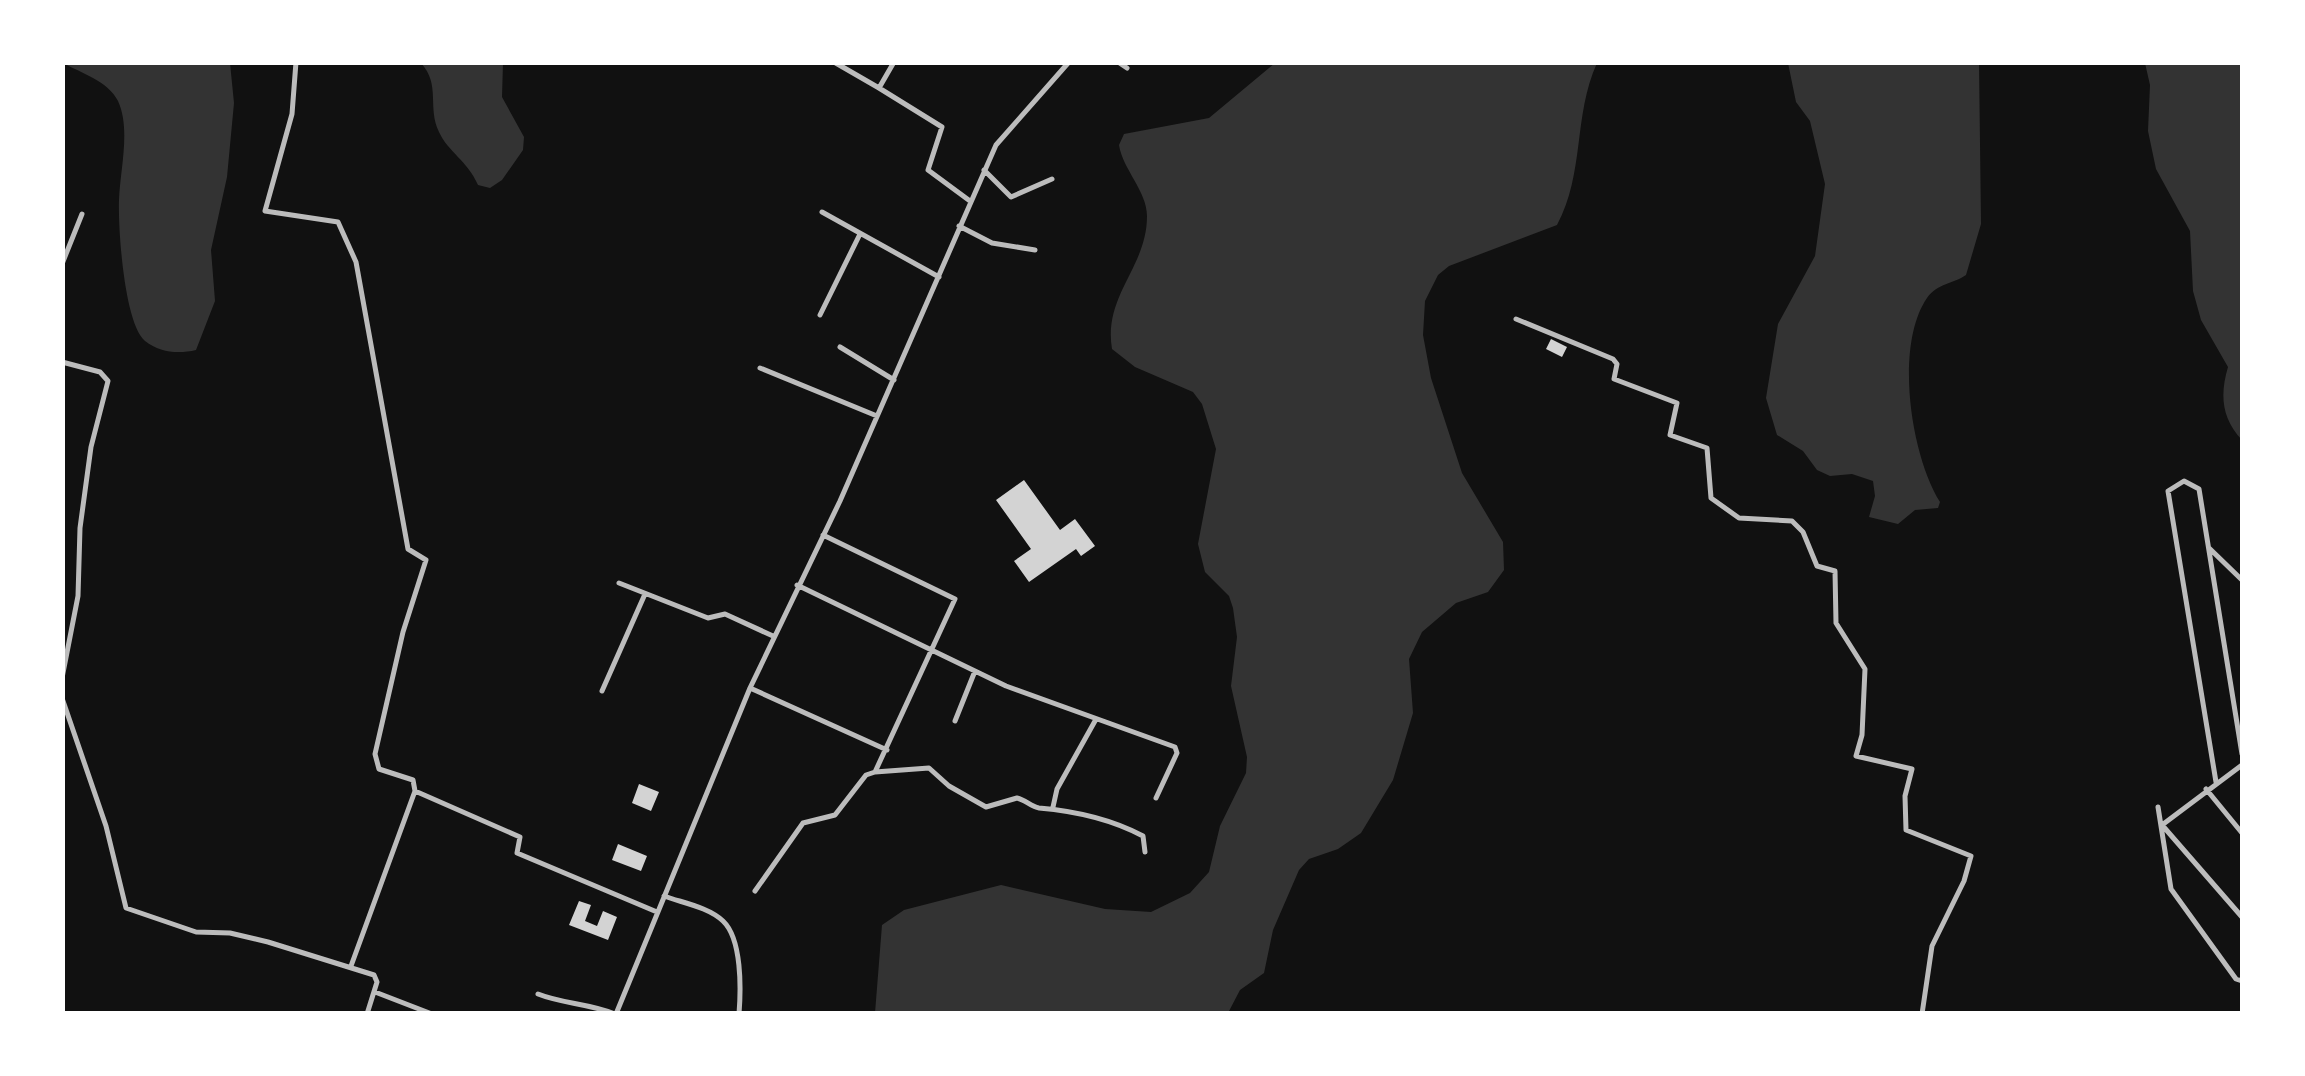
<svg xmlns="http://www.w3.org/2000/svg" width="2305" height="1076" viewBox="0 0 2305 1076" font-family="'Exo 2',sans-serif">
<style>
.water{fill:#333}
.building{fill:#d3d3d3}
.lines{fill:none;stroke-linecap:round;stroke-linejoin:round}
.minor{stroke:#bcbcbc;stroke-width:5}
</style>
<rect width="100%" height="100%" fill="#111"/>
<path class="water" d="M 63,63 L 230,63 L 234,103 L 227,177 L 211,250 L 215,301 L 196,350 C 179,354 160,353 145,341 C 124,323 118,228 119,200 C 120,170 131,129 118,101 C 108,81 81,73 63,63 Z
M 421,63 L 503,63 L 502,97 L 524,137 L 523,150 L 502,180 L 490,188 L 478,185 C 467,160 448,152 439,132 C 427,107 441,85 421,63 Z
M 1275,63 L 1597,63 C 1573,116 1585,173 1557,225 L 1449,266 L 1438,275 L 1425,301 L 1423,335 L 1431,378 L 1462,473 L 1503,542 L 1504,570 L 1488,592 L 1456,603 L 1422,632 L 1409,659 L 1413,713 L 1393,780 L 1361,833 L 1338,849 L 1309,859 L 1299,870 L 1273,930 L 1264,973 L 1240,990 L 1228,1013 L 875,1013 L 882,925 L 904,910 L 1001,885 L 1105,909 L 1151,912 L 1190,893 L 1209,872 L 1220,826 L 1246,773 L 1247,757 L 1231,686 L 1237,637 L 1233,608 L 1229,596 L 1205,572 L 1198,544 L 1216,449 L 1202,404 L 1193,392 L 1135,367 L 1112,349 C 1103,295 1147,268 1147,216 C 1147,191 1123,170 1119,145 L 1124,134 L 1209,118 Z
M 1788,63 L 1979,63 L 1981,224 L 1966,275 C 1953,284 1938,283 1927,298 C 1894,346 1911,456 1940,502 L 1938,508 L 1915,510 L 1898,524 L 1869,517 L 1875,496 L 1873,481 L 1852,474 L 1830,476 L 1817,470 L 1803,451 L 1777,435 L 1766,398 L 1778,324 L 1815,256 L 1825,184 L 1810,121 L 1796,102 Z
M 2145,63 L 2242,63 L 2242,440 C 2221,418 2220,394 2228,367 L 2201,320 L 2193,291 L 2190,231 L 2156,169 L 2148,131 L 2150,85 Z"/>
<path class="building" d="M 1551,339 L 1567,347 L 1562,357 L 1546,349 Z
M 1024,480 L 1060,530 L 1075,519 L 1095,546 L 1081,556 L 1076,549 L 1029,582 L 1014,561 L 1031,549 L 996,500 Z
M 639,784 L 659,792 L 651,811 L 632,803 Z
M 618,844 L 647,856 L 641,871 L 612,860 Z
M 579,901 L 591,905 L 585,921 L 597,926 L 603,911 L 617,917 L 608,940 L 569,925 Z"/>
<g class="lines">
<path class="minor" d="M 296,62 L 292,114 L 265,211 L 338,222 L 356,262 L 408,549 L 426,560 L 403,632 L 375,754 L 379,769 L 413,780 L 415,791 L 351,966
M 834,62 L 879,88
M 894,62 L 879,88 L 942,127 L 928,170 L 970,201
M 1118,62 L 1127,68
M 984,170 L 1011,197 L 1052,179
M 822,212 L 939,277
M 959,226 L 992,243 L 1035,250
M 62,264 L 82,214
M 820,315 L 860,234
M 1516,319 L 1613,359 L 1617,364 L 1614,379 L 1677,403 L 1670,435 L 1707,448 L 1711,498 L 1739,518 L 1792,521 L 1803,532 L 1817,566 L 1835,571 L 1836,623 L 1865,669 L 1862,735 L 1856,756 L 1912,769 L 1905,796 L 1906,830 L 1971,856 L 1964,881 L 1932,946 L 1922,1014
M 840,347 L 894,380
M 62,362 L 100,372 L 108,381 L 91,447 L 80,528 L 78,596 L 62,678
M 760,368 L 877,416
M 2209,548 L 2242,580
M 619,583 L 708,618 L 725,614 L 773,636
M 797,585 L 1006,686 L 1175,747 L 1177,753 L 1156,798
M 750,688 L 887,750
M 602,691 L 645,594
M 62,698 L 106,826 L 126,908 L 196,932 L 230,933 L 268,942 L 374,975 L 377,982 L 367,1014
M 955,721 L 975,671
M 2242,765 L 2162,825 L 2242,917
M 875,772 L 929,768 L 949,786 L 986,807 L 1017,798 C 1026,800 1031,807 1039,808 C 1074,811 1111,819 1143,836 L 1145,852
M 2216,782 L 2168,491 L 2184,481 L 2199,489 L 2242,754
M 2206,789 L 2242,833
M 415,791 L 520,837 L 517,853 L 657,912
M 1053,807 L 1057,789 L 1095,721
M 2158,807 L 2171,889 L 2236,979 L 2242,981
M 755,891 L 803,823 L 835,815 L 866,775 L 875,772 L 955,599 L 823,535
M 664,896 C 683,903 708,907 723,921 C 742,939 741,989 739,1014
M 375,992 L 432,1014
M 538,994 C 563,1004 588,1003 615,1014
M 616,1014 L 750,688 L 840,501 L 996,145 L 1069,62"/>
</g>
<rect width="2305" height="1076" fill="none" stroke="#ffffff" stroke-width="130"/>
</svg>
